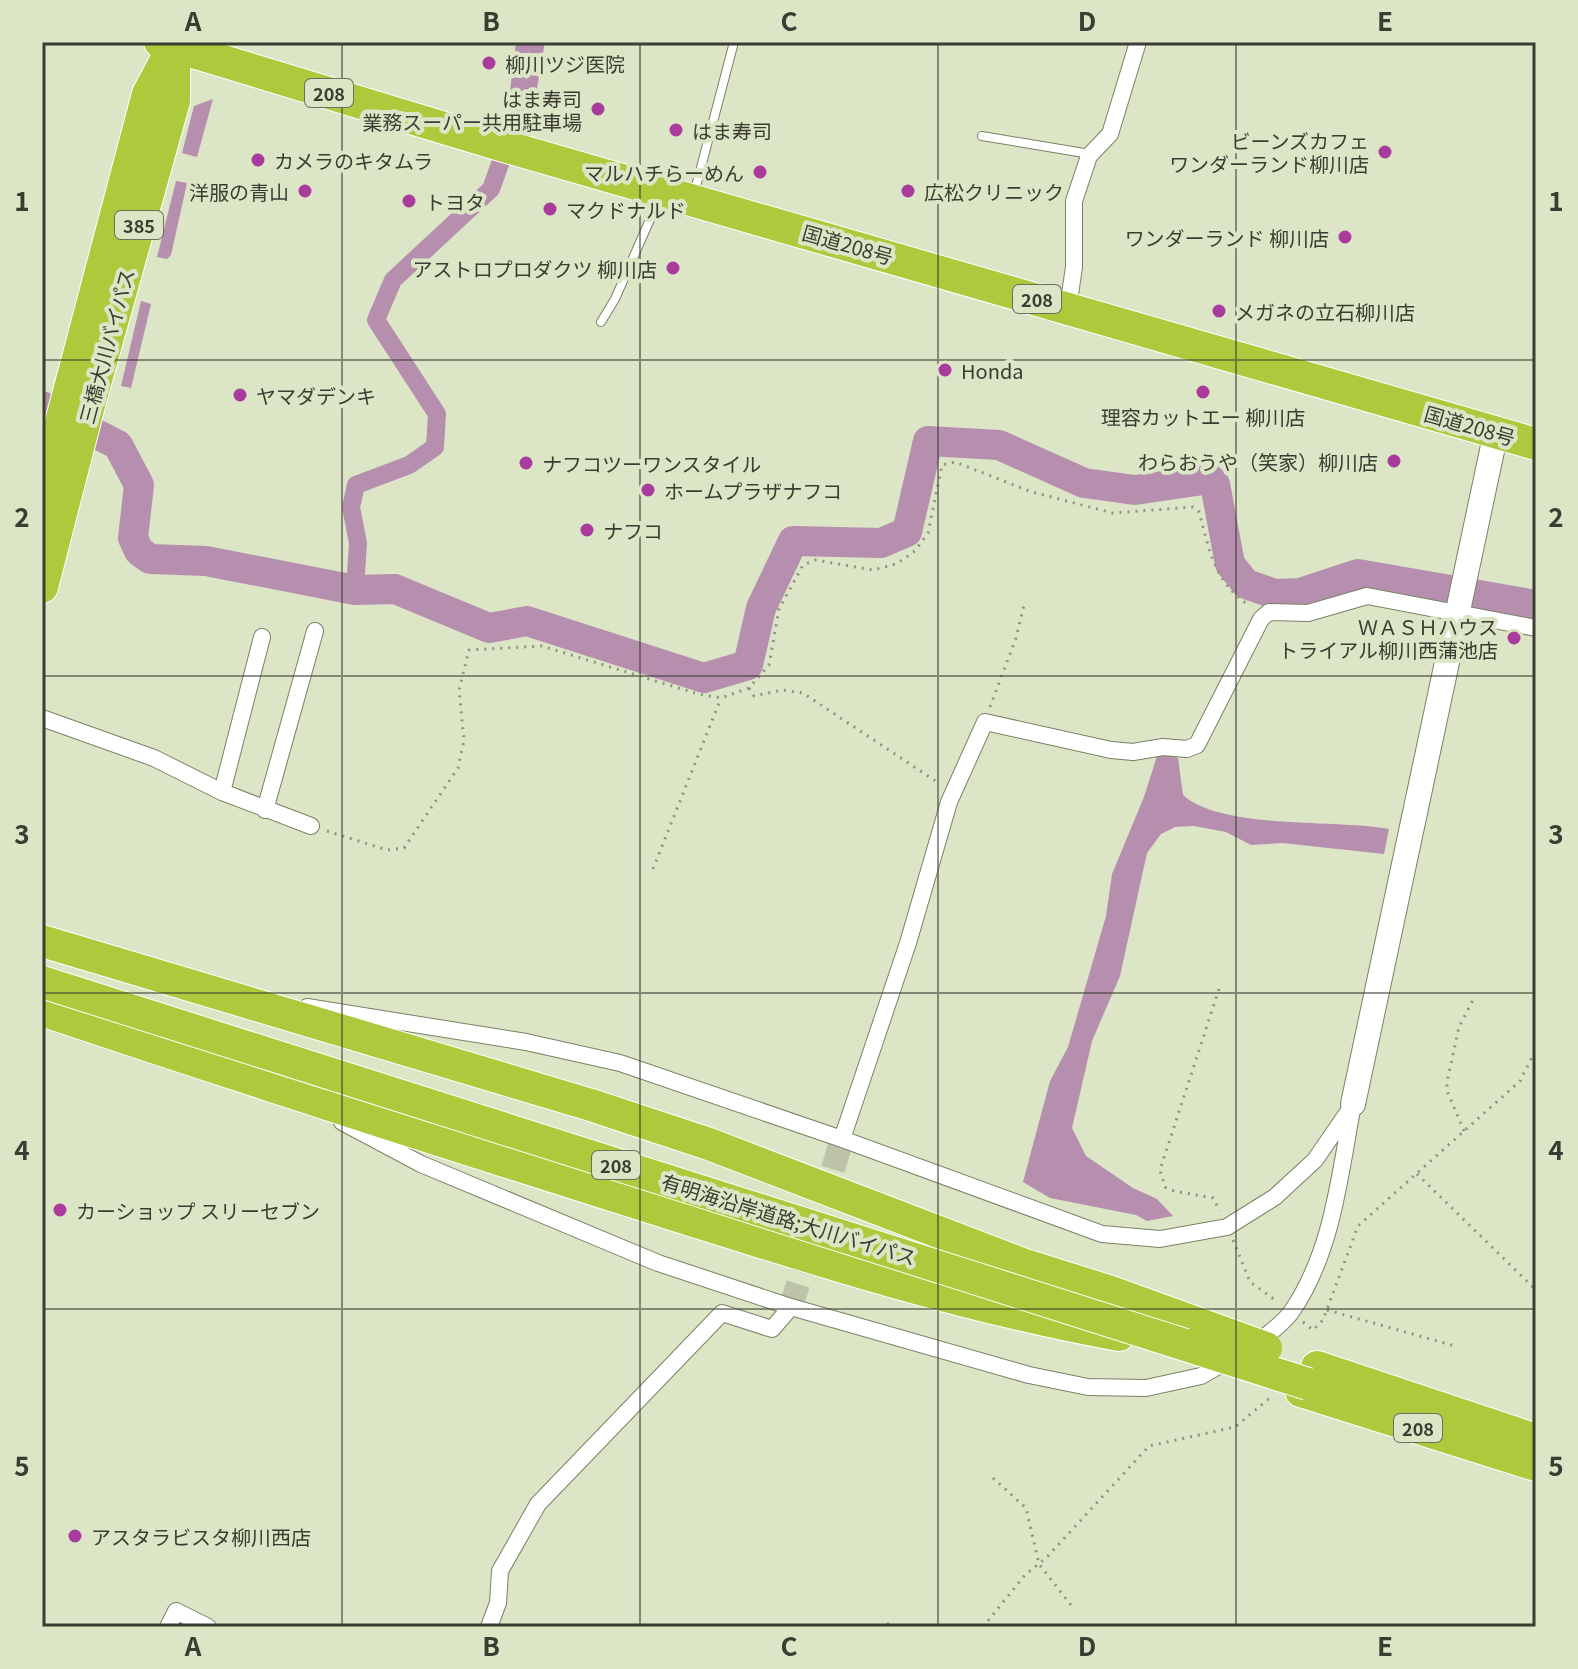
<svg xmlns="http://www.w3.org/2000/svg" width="1578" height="1669" viewBox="0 0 1578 1669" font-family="Georgia,'Noto Sans JP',serif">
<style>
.water{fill:#b68faf}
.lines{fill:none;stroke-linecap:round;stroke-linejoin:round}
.canal{stroke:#b68faf;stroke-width:18}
.river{stroke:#b68faf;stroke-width:30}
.secondary-tunnel{stroke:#bcc3a7;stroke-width:24;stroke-dasharray:24 12;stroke-linecap:butt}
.lane-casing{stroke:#7a8265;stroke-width:10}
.street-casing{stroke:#7a8265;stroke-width:18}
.secondary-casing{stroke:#7a8265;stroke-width:26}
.highway-casing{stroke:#fff;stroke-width:34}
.path{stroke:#8e947e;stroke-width:3;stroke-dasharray:2 6;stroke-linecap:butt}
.lane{stroke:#fff;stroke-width:8}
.street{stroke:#fff;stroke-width:16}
.secondary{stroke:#fff;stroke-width:24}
.highway{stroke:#adca3d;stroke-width:32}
.highway-bridge-casing{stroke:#fff;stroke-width:34;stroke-linecap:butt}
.highway-bridge{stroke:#adca3d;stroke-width:32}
.grid{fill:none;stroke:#3a3d31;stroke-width:2;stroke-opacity:0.55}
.poi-dot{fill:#a83b9b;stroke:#dce5c5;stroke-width:3}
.labels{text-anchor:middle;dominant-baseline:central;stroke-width:8;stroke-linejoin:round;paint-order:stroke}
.shield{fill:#dce5c5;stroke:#6b6f5d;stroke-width:2}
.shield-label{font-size:18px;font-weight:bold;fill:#3a3d31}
.poi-label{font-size:20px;fill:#3a3d31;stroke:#dce5c5;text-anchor:start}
.street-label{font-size:20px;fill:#3a3d31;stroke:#dce5c5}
.neatline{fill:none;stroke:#3a3d31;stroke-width:3}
.grid-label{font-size:26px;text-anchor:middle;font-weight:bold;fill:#3a3d31}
</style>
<rect width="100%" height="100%" fill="#dce5c5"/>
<path class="water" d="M 516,42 L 545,42 L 530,129 L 506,124 Z
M 213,99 L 197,157 L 182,153 L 194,106 Z
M 176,181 L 187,183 L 171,255 L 167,259 L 157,257 Z
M 141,301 L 151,304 L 131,388 L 121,386 Z
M 1490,585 L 1536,593 L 1536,619 L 1485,609 Z
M 1158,753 L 1178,758 L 1183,795 C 1222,830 1335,819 1389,829 L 1384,854 L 1282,843 L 1251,845 L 1226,832 L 1194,826 L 1175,827 L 1161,834 L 1147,853 L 1120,976 L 1092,1041 L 1072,1128 L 1086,1156 L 1133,1188 L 1157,1199 L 1173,1216 L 1147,1221 L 1136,1215 L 1050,1198 L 1023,1182 L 1050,1081 L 1068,1047 L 1106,916 L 1112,874 L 1144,797 Z"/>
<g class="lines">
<path class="canal" d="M 355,590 L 358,543 L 351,507 L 356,485 L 409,465 L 435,447 L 437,414 L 376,320 L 393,280 L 491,189 L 522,103"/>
<path class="river" d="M 42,406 L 118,445 L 139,485 L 133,538 L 139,551 L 150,559 L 206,561 L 355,590 L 395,589 L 489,628 L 527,621 L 704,678 L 748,665 L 761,608 L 793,541 L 881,543 L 907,532 L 928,441 L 999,445 L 1084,483 L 1135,490 L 1210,479 L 1215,484 L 1230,564 L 1246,584 L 1275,594 L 1300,593 L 1358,574 L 1536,605"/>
<path class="secondary-tunnel" d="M 791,1307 L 842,1139"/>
<g class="lane-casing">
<path id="lane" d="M 982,136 L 1090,154
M 694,194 L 734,42
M 601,322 L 615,299 L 659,199"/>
</g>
<g class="street-casing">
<path id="street" d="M 1068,308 L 1074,267 L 1074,201 L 1089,156 L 1110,134 L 1138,42
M 42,718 L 154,758 L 222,792 L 311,826
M 222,792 L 262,637
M 265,810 L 315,631
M 307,1007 L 526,1042 L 620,1063 L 842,1139 L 1102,1234 L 1160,1239 L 1227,1227 L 1275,1197 L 1315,1160 L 1348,1112
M 342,1122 L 421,1164 L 658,1263 L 791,1307 L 1029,1375 L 1088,1387 L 1146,1388 L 1201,1376 L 1229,1360
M 842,1139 L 908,943 L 949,802 L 985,722 L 1111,750 L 1133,752 L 1163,747 L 1187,749 L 1197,745 L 1261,619 L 1269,612 L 1308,613 L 1367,596 L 1536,628
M 1256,1344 C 1268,1334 1283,1324 1292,1311 C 1333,1251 1340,1173 1353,1104
M 168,1627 L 176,1611 L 208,1627
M 489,1627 L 498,1603 L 500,1571 L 538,1504 L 722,1313 L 772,1329 L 791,1307"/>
</g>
<g class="secondary-casing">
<path id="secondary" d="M 1353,1104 L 1496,432"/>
</g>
<g class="highway-casing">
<path id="highway" d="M 160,42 L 497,144 L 1536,444
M 42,494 L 148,94 L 172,49
M 42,587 L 90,401 L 174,101 L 174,46
M 42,941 L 591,1105 L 709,1144 L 1022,1264 L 1111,1292 L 1205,1326
M 42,1010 C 233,1074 425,1136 618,1197 C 783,1249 948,1304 1119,1335
M 1317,1367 L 1536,1440
M 1301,1391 L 1536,1465"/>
</g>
<path class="path" d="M 749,688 L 754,696 L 782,690 L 803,693 L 940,784
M 990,707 L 1016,638 L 1024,605
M 327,831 L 387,850 L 404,848 L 458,768 L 464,740 L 459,690 L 469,650 L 542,646 L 698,694 L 721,698 L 749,688 L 769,665 L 779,609 L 803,565 L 815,560 L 873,570 L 896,564 L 915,551 L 928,533 L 942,465 L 955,462 L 1032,492 L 1113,513 L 1193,507 L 1199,512 C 1210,552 1214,582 1250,606
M 653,869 L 721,698
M 1219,989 L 1160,1170 L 1165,1187 L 1174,1191 L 1213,1198 L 1220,1211
M 1464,1131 L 1447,1091 L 1447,1082 L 1459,1027 L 1473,1000
M 1417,1174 L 1536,1290
M 1233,1240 L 1250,1282 L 1278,1302
M 1327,1310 L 1455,1346
M 1303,1322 L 1313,1330 L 1323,1320 L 1358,1226 L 1520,1081 L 1536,1049
M 993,1478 L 1026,1508 L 1039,1564 L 1074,1609
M 887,1623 L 891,1627
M 983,1627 L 1025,1575 L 1047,1557 L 1149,1446 L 1235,1427 L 1271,1397"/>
<use href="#lane" class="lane"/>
<use href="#street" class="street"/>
<use href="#secondary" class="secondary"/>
<use href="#highway" class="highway"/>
<g class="highway-bridge-casing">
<path id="highway-bridge" d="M 42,982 L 1308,1384
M 1205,1326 L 1266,1348"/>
</g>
<use href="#highway-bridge" class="highway-bridge"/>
</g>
<path class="grid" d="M 342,42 L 342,1627M 640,42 L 640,1627M 938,42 L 938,1627M 1236,42 L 1236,1627M 42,360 L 1536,360M 42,676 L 1536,676M 42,993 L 1536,993M 42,1309 L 1536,1309"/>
<g class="poi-dot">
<circle cx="489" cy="63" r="8"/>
<circle cx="598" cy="109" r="8"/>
<circle cx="676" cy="130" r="8"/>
<circle cx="1385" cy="152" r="8"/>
<circle cx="258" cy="160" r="8"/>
<circle cx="760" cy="172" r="8"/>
<circle cx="305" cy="191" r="8"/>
<circle cx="908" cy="191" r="8"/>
<circle cx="409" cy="201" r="8"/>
<circle cx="550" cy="209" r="8"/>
<circle cx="1345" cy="237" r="8"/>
<circle cx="673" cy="268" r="8"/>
<circle cx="1219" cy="311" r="8"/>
<circle cx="945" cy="370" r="8"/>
<circle cx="1203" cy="392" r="8"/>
<circle cx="240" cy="395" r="8"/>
<circle cx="1394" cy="461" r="8"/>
<circle cx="526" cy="463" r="8"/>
<circle cx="648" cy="490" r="8"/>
<circle cx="587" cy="530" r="8"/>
<circle cx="1514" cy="638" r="8"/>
<circle cx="60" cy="1210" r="8"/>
<circle cx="75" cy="1536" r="8"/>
</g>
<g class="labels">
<g class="shield">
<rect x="305" y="79" width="48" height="28" rx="6"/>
<rect x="115" y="211" width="48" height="28" rx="6"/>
<rect x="1013" y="285" width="48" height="28" rx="6"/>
<rect x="592" y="1151" width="48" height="28" rx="6"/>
<rect x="1394" y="1414" width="48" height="28" rx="6"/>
</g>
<g class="shield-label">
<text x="329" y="93">208</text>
<text x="139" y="225">385</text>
<text x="1037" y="299">208</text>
<text x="616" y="1165">208</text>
<text x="1418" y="1428">208</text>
</g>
<g class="poi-label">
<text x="505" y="63">柳川ツジ医院</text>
<text x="582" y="98" text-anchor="end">はま寿司<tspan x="582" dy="23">業務スーパー共用駐車場</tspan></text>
<text x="692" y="130">はま寿司</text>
<text x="1369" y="140" text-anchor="end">ビーンズカフェ<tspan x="1369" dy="23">ワンダーランド柳川店</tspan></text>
<text x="274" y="160">カメラのキタムラ</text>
<text x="744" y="172" text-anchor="end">マルハチらーめん</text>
<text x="289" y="191" text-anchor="end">洋服の青山</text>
<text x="924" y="191">広松クリニック</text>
<text x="425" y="201">トヨタ</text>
<text x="566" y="209">マクドナルド</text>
<text x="1329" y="237" text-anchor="end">ワンダーランド 柳川店</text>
<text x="657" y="268" text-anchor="end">アストロプロダクツ 柳川店</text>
<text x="1235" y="311">メガネの立石柳川店</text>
<text x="961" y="370">Honda</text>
<text x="256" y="395">ヤマダデンキ</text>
<text x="1203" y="416" text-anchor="middle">理容カットエー 柳川店</text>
<text x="1378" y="461" text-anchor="end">わらおうや（笑家）柳川店</text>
<text x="542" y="463">ナフコツーワンスタイル</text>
<text x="664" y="490">ホームプラザナフコ</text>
<text x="603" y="530">ナフコ</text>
<text x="1498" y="626" text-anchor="end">ＷＡＳＨハウス<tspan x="1498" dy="23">トライアル柳川西蒲池店</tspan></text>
<text x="76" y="1210">カーショップ スリーセブン</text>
<text x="91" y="1536">アスタラビスタ柳川西店</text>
</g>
<g class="street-label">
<text transform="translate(848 244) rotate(16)">国道208号</text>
<text transform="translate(106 346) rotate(-75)">三橋大川バイパス</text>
<text transform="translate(1470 425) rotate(16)">国道208号</text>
<text transform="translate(789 1219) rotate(17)">有明海沿岸道路;大川バイパス</text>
</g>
</g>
<rect width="1578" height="1669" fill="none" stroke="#dce5c5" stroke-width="88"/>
<rect x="44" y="44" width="1490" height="1581" class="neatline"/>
<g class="grid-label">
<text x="193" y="31">A</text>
<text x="491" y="31">B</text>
<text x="789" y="31">C</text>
<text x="1087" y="31">D</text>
<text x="1385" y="31">E</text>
<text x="22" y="211">1</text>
<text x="1556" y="211">1</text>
<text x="22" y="527">2</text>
<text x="1556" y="527">2</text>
<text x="22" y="844">3</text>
<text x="1556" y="844">3</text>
<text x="22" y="1160">4</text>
<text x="1556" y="1160">4</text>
<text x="22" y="1476">5</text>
<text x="1556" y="1476">5</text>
<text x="193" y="1656">A</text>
<text x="491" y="1656">B</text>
<text x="789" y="1656">C</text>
<text x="1087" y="1656">D</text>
<text x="1385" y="1656">E</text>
</g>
</svg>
